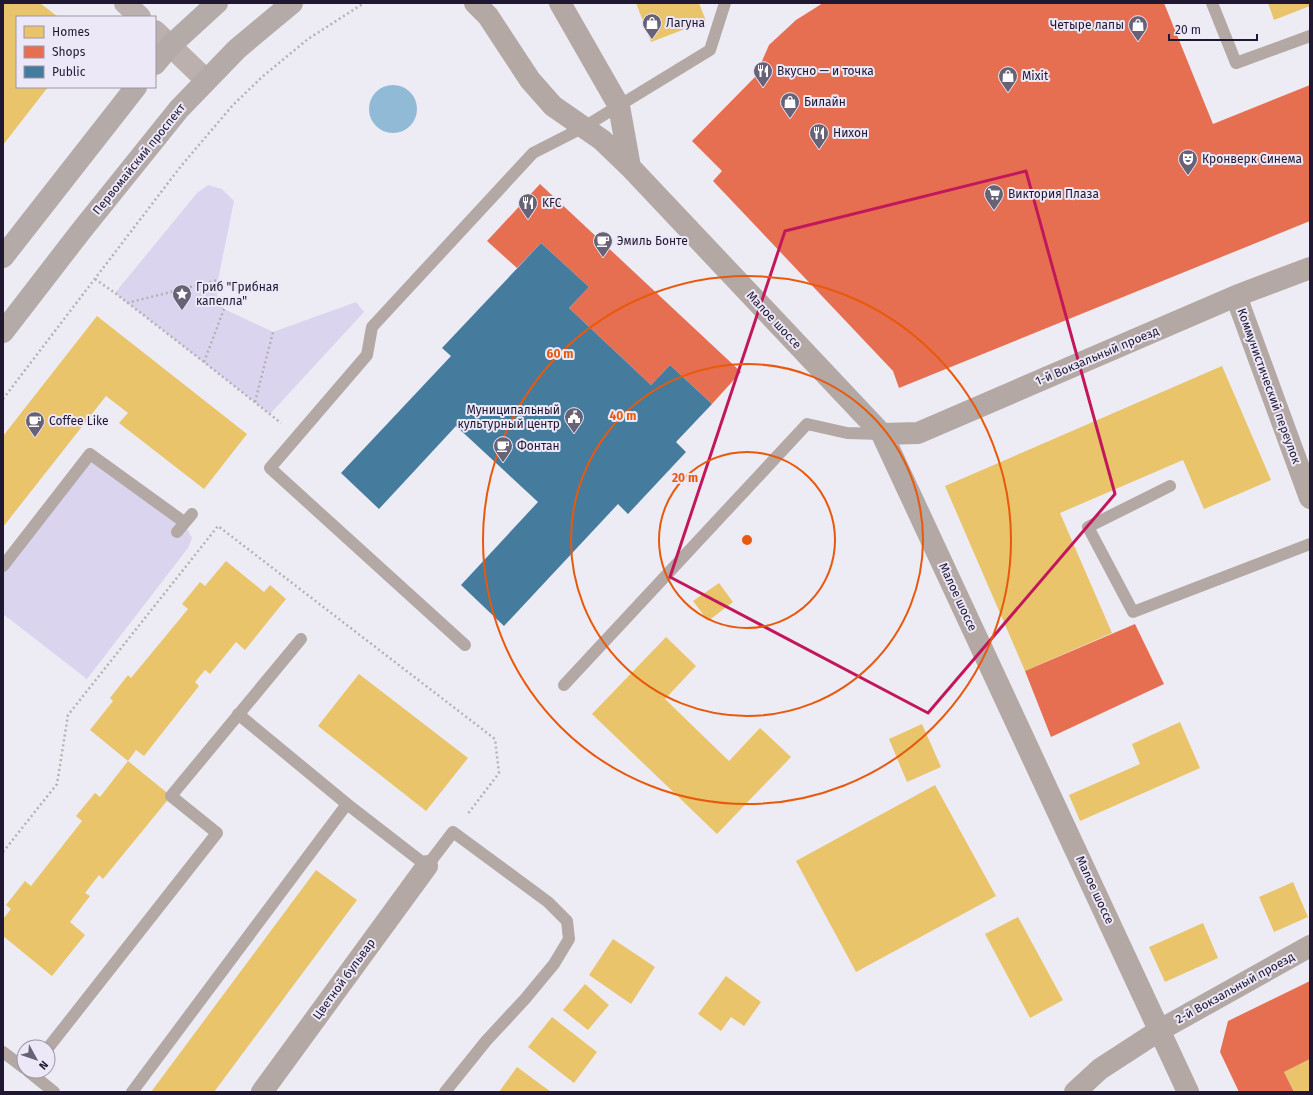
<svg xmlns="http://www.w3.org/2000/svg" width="1313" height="1095" viewBox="0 0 1313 1095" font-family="'Fira Sans',sans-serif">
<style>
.green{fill:#dad4ef}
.water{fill:#91bad6}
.homes{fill:#e9c46a}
.shops{fill:#e76f51}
.public{fill:#457b9d}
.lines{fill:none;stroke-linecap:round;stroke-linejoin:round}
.path{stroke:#b7b0b1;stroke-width:2.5;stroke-dasharray:2 3;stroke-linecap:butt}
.lane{stroke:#b3a8a3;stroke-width:12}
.street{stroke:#b3a8a3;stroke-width:22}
.secondary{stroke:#bbb0ae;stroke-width:22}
.primary{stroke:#b4aba8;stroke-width:22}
.marked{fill:none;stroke:#c2185b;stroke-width:3;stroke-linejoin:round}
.ring{fill:none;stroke:#e8590c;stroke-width:2}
.labels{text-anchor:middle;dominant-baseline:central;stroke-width:4;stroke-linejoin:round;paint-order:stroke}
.poi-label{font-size:12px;fill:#201832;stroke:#ece8f7;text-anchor:start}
.street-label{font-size:12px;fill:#201832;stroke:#ece8f7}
.centre{fill:#e8590c;stroke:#ece8f7;stroke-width:2}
.ring-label{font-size:12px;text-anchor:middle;font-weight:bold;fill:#e8590c;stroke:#ece8f7;stroke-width:4;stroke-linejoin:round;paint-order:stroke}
</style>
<rect width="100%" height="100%" fill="#edecf4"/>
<path class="green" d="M 208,185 L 222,189 L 234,201 L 218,280 L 217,298 L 224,309 L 273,332 L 356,302 L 364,312 L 270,414 L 115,293 L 197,193 Z
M 90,454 L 187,529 L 192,538 L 188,548 L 87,679 L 3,614 L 3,566 Z"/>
<path class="water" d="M369 109a24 24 0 1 1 48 0a24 24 0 1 1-48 0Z"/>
<path class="homes" d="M 3,3 L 40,3 L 58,17 L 17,17 L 17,87 L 48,87 L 3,145 Z
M 636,3 L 699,3 L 706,21 L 651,42 Z
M 1268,3 L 1310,3 L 1310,6 L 1274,20 Z
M 97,316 L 247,434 L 204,489 L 119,423 L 128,413 L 106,396 L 3,527 L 3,436 Z
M 1222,366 L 1271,480 L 1204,509 L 1183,460 L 1060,513 L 1112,633 L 1025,671 L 945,486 Z
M 226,561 L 264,592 L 270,585 L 286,599 L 245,650 L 236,642 L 210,674 L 205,670 L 195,682 L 199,686 L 144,756 L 136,750 L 128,761 L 90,730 L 113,701 L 110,698 L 128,675 L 131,678 L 188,609 L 182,604 L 200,582 L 205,586 Z
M 719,583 L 733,602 L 708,621 L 693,601 Z
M 666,637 L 696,666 L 665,699 L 729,761 L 760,728 L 791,757 L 717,834 L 592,714 Z
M 359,674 L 468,758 L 426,811 L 318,726 Z
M 1180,722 L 1200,768 L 1080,821 L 1069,795 L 1140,764 L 1132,744 Z
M 922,724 L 941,767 L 907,782 L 889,739 Z
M 128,761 L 171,796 L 103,879 L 99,875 L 85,893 L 90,896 L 70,922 L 85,935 L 52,976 L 3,936 L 3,919 L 11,909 L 6,905 L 25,881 L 31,886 L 82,821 L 76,816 L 95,793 L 100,797 Z
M 935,785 L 996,896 L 856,972 L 796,861 Z
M 316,870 L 357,900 L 214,1092 L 151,1092 Z
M 1293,882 L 1308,917 L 1274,932 L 1259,897 Z
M 1018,917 L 1063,1000 L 1030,1018 L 985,934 Z
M 1203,923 L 1218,958 L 1165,982 L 1149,947 Z
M 613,939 L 655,967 L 631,1004 L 589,975 Z
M 726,976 L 761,1002 L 744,1026 L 731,1017 L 721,1031 L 698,1014 Z
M 585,984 L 609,1005 L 588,1030 L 563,1010 Z
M 552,1017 L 597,1052 L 574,1083 L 528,1047 Z
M 1310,1059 L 1310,1092 L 1294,1092 L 1284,1072 Z
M 517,1067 L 551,1092 L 499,1092 Z"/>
<path class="shops" d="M 823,3 L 1164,3 L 1213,124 L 1310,85 L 1310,221 L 899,388 L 893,371 L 713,181 L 722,171 L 692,141 L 755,77 L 769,45 L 796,20 Z
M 540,184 L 741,372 L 712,404 L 670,365 L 651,385 L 569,308 L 589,287 L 541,243 L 517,268 L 487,241 Z
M 1135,624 L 1164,684 L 1051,737 L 1025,671 Z
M 1310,981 L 1310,1059 L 1284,1072 L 1294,1092 L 1239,1092 L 1220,1052 L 1228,1021 Z"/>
<path class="public" d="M 541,243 L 589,287 L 569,308 L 651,385 L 670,365 L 712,404 L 676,442 L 686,452 L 628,514 L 618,504 L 504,626 L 461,585 L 538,502 L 456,426 L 379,509 L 341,473 L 451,356 L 442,348 Z"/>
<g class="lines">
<path class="path" d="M 95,279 L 115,293 L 204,362 L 281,423
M 127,303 L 218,280
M 204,362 L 224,309
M 3,399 L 181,166 L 233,105 L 262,77 L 308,39 L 364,3
M 255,402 L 273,332
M 3,852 L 57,784 L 68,715 L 218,526 L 495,739 L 499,773 L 467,815"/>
<path class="lane" d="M 1212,3 L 1236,63 L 1310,36
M 1170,486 L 1088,527 L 1133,612 L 1310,544
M 177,532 L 192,514
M 3,566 L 90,454 L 184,522
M 465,645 L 270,468 L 367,355 L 372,327 L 533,153 L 584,127 L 710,50 L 725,3
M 564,685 L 807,424 L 847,433 L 882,434
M 238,714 L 347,804 L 427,866 L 453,832 L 548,902 L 567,921 L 569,939 L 554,964 L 525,999 L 486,1041 L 445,1092
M 48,1048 L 217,833 L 171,796 L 301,639
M 3,1052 L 24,1068
M 28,1071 L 54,1092
M 132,1092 L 347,804"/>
<path class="street" d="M 475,3 L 488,16 L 530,80 L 553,106 L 602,140 L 630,167 L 882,434 L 1188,1092
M 560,3 L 619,106 L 630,167
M 1236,296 L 1310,498
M 882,434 L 918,433 L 1236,296 L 1310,268
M 262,1092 L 427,866
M 1075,1092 L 1100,1069 L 1160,1030 L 1310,946"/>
<path class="secondary" d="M 125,3 L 140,17
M 155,31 L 206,80"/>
<path class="primary" d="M 155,64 L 170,46 L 217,3
M 3,257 L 136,87
M 3,332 L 81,231 L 179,109 L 237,49 L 292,3"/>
</g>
<path class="marked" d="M 1026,171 L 1115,494 L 928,713 L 670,577 L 785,231 Z"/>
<g class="ring">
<circle cx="747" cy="540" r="88"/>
<circle cx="747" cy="540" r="176"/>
<circle cx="747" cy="540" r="264"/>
</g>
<defs>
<g id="shop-pin" transform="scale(1)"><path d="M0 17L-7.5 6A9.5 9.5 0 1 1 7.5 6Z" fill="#686276" stroke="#ece8f7"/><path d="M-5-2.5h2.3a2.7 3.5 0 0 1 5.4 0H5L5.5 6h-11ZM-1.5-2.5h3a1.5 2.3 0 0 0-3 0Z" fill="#fff"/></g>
<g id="restaurant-pin" transform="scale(1)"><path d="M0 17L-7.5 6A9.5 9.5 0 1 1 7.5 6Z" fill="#686276" stroke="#ece8f7"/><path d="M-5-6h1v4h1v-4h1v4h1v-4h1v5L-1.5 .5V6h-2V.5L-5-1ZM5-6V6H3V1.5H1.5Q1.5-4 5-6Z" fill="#fff"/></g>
<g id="theatre-pin" transform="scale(1)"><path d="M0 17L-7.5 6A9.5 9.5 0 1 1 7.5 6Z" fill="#686276" stroke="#ece8f7"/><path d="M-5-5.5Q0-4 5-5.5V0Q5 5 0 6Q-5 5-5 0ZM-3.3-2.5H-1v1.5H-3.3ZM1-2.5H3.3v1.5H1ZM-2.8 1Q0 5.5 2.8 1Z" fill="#fff"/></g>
<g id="supermarket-pin" transform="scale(1)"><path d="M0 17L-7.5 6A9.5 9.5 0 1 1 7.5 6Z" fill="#686276" stroke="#ece8f7"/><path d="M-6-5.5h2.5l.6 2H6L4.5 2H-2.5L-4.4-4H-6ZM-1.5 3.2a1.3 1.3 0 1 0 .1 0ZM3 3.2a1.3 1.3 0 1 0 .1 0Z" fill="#fff"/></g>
<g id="cafe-pin" transform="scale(1)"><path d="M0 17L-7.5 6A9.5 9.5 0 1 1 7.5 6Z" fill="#686276" stroke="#ece8f7"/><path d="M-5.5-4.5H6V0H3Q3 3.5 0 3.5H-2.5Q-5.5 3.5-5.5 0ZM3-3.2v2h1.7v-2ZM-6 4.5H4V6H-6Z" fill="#fff"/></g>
<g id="sight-pin" transform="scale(1)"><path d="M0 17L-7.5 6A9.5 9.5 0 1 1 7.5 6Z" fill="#686276" stroke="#ece8f7"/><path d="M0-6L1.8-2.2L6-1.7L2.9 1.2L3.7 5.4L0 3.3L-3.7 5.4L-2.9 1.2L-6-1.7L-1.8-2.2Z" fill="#fff"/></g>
<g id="civic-pin" transform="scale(1)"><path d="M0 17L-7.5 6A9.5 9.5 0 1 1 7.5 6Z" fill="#686276" stroke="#ece8f7"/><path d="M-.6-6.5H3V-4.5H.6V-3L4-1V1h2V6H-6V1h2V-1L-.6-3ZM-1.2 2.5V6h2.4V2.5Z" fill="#fff"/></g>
</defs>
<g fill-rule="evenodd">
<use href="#shop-pin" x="652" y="23"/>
<use href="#shop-pin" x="1138" y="25"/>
<use href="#restaurant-pin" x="763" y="71"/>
<use href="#shop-pin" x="1008" y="76"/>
<use href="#shop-pin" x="790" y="102"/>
<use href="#restaurant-pin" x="819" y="133"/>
<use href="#theatre-pin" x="1188" y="159"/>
<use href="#supermarket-pin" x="994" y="194"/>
<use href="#restaurant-pin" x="528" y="203"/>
<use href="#cafe-pin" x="603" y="241"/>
<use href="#sight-pin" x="182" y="294"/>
<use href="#civic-pin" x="574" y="417"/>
<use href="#cafe-pin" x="35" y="421"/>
<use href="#cafe-pin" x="503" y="446"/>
</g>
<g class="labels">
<g class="poi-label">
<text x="666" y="23">Лагуна</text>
<text x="1124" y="25" text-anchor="end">Четыре лапы</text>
<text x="777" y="71">Вкусно — и точка</text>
<text x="1022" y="76">Mixit</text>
<text x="804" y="102">Билайн</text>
<text x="833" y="133">Нихон</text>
<text x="1202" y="159">Кронверк Синема</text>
<text x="1008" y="194">Виктория Плаза</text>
<text x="542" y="203">KFC</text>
<text x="617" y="241">Эмиль Бонте</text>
<text x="196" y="287">Гриб "Грибная<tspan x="196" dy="14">капелла"</tspan></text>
<text x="560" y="410" text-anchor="end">Муниципальный<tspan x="560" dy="14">культурный центр</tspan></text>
<text x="49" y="421">Coffee Like</text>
<text x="517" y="446">Фонтан</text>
</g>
<g class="street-label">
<text transform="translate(139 159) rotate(-51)">Первомайский проспект</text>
<text transform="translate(774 320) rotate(47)">Малое шоссе</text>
<text transform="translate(1097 356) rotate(-23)">1-й Вокзальный проезд</text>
<text transform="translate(1269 386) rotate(70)">Коммунистический переулок</text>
<text transform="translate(958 597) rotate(65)">Малое шоссе</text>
<text transform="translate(1095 890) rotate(65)">Малое шоссе</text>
<text transform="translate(344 979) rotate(-54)">Цветной бульвар</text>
<text transform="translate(1235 988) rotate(-29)">2-й Вокзальный проезд</text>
</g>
</g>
<circle cx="747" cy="540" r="6" class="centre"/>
<g class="ring-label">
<text x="560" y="358">60 m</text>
<text x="623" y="420">40 m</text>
<text x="685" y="482">20 m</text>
</g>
<rect width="1313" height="1095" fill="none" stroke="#201832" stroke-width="8"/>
<rect x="16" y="16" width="140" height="72" fill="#ece8f7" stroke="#9a95a8"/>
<rect x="24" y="26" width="20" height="12" fill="#e9c46a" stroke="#9a95a8"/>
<text x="52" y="36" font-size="12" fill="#201832">Homes</text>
<rect x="24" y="46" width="20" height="12" fill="#e76f51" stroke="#9a95a8"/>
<text x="52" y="56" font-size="12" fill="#201832">Shops</text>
<rect x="24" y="66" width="20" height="12" fill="#457b9d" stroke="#9a95a8"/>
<text x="52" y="76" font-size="12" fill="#201832">Public</text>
<g transform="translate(36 1059) rotate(130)"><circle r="19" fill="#ece8f7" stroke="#9a95a8"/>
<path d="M0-3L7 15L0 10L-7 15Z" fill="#686276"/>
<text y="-6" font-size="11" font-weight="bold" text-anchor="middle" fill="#201832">N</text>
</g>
<path d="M1169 34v6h88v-6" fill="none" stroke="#201832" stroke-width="2"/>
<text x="1175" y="34" font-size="12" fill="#201832" stroke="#ece8f7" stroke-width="3" paint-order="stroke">20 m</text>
</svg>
